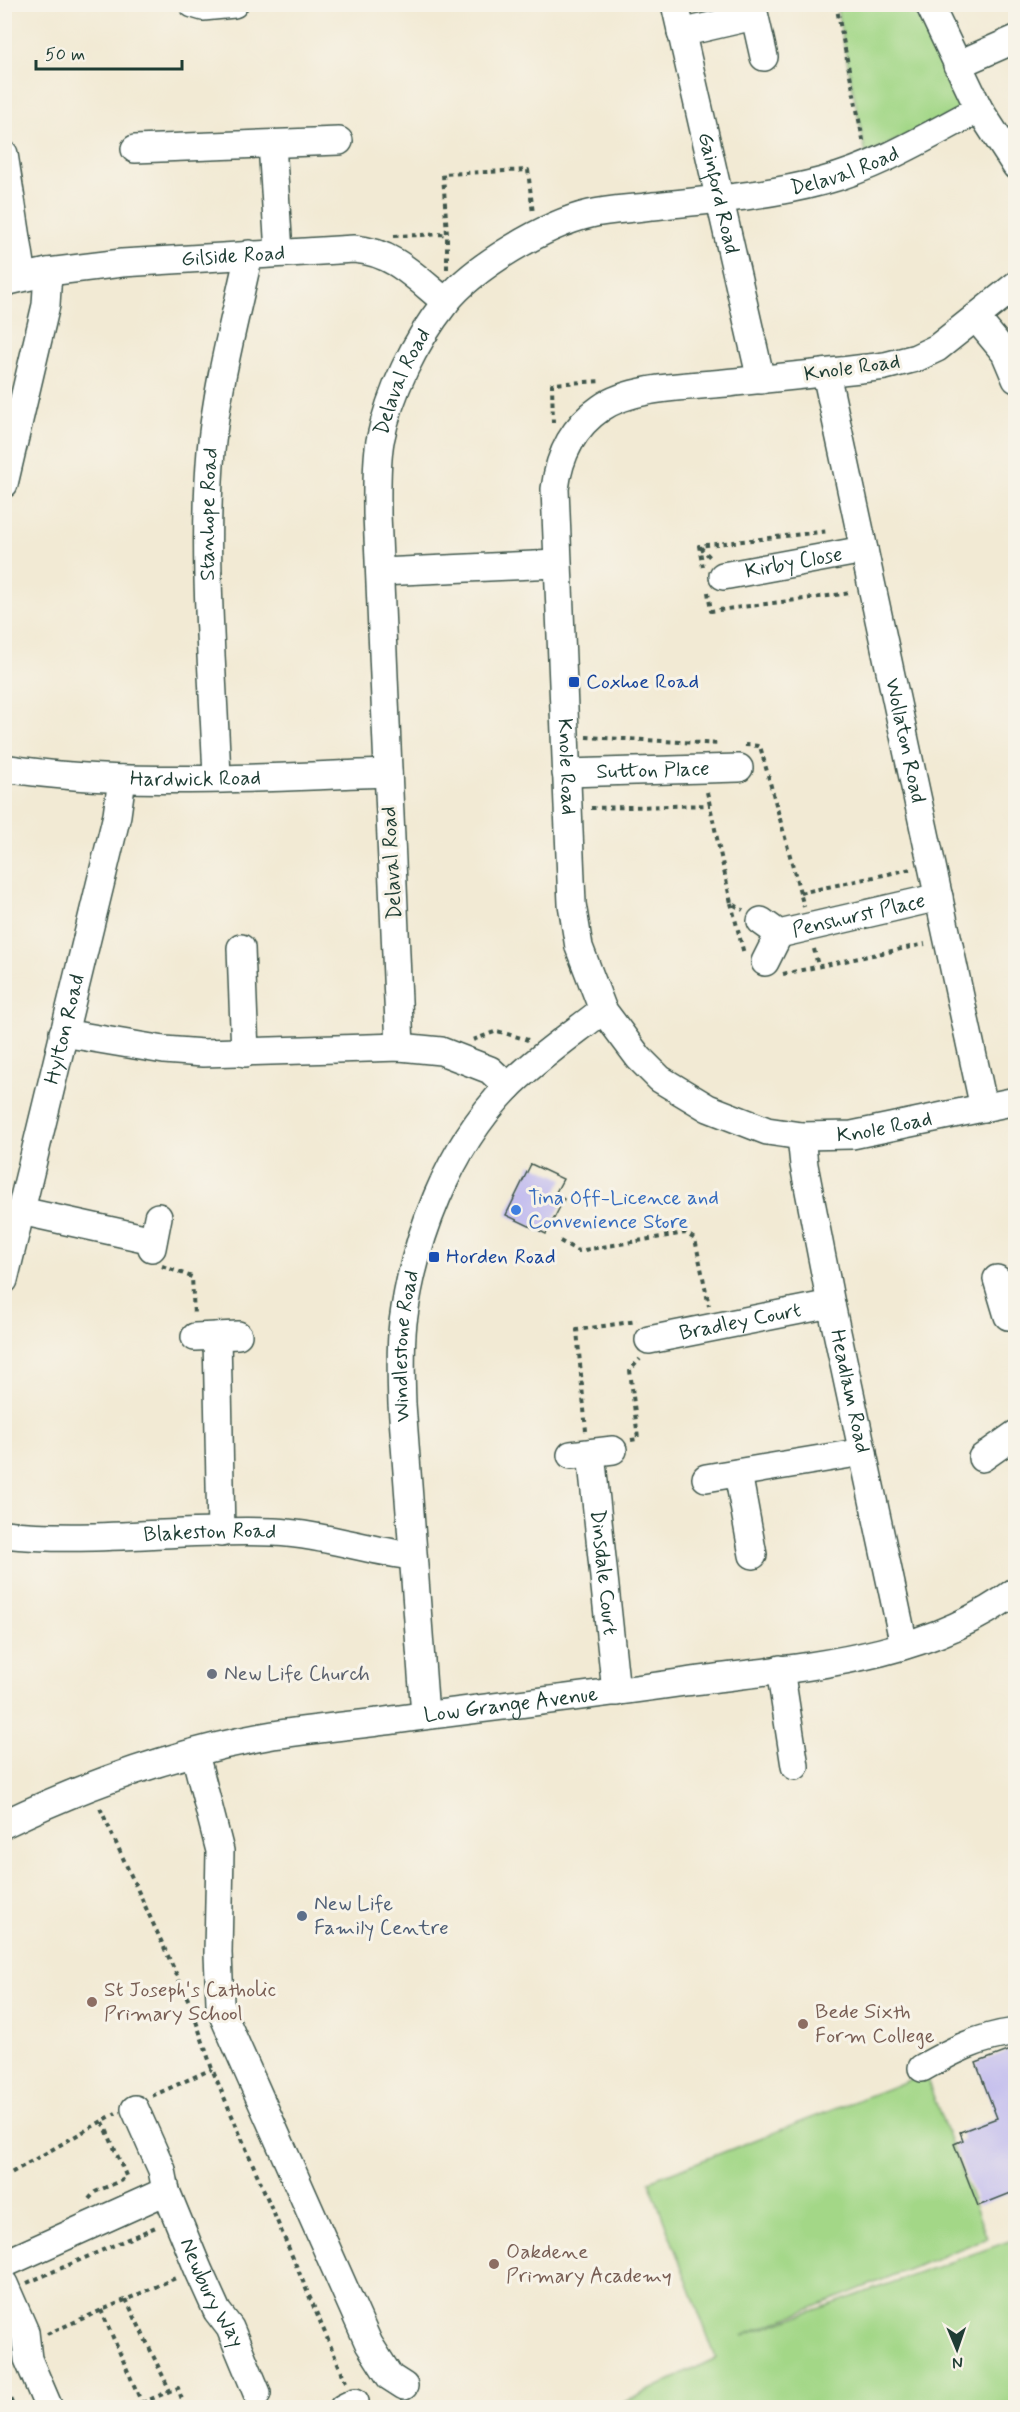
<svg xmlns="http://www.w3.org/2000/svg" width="1020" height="2412" viewBox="0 0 1020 2412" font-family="Mynerve,sans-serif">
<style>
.green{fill:#a3d787;stroke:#618a5e;stroke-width:1.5}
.building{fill:#c3bdee}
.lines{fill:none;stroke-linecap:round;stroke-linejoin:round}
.minor-casing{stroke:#3f574c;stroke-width:30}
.path{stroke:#3f574c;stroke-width:4;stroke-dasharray:4.5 4.5;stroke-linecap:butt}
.minor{stroke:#fff;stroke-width:27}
.transit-dot{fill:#1a4fb4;stroke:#f7f3e8;stroke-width:2}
.shop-dot{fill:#3f7fe0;stroke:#f7f3e8;stroke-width:2}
.worship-dot{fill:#6b7280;stroke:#f7f3e8;stroke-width:2}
.service-dot{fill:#5c6f8a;stroke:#f7f3e8;stroke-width:2}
.education-dot{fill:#8d6e63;stroke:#f7f3e8;stroke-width:2}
.labels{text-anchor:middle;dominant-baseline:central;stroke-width:6;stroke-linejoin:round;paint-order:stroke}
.street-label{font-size:21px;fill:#1f3d34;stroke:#f7f3e8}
.transit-label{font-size:21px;fill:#164399;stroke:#f7f3e8;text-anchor:start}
.shop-label{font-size:21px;fill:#366cbe;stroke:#f7f3e8;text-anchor:start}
.worship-label{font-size:21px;fill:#5b616d;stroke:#f7f3e8;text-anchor:start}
.service-label{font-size:21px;fill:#4e5e75;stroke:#f7f3e8;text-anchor:start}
.education-label{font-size:21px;fill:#785e54;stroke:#f7f3e8;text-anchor:start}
</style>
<rect width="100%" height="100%" fill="#f7f3e8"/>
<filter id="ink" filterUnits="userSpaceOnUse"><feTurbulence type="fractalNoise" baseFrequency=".0167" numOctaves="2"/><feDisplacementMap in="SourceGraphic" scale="12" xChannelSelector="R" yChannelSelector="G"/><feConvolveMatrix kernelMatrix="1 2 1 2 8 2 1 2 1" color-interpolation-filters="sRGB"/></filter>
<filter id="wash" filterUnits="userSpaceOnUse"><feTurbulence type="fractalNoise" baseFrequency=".008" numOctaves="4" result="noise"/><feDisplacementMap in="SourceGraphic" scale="24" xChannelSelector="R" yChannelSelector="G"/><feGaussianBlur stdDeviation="1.35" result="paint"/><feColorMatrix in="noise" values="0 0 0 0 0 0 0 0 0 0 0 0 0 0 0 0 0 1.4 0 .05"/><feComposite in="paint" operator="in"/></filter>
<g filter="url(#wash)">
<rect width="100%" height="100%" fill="#f2ead4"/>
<path class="green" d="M 836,5 L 920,5 L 960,92 L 962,109 L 866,155 Z
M 925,2074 L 987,2238 L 742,2336 L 1015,2239 L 1015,2407 L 613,2408 L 716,2358 L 649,2181 Z"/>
<g id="blocks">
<path class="building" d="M 531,1164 L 563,1179 L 555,1194 L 564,1199 L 546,1234 L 506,1215 Z
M 1016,2048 L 1016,2191 L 978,2206 L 954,2144 L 963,2140 L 960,2132 L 997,2118 L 976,2063 Z"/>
</g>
</g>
<g filter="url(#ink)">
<use href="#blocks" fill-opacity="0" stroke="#3f574c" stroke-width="1.5"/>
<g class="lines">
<g class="minor-casing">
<g id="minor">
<path d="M 193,4 L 203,7 L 234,4"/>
<path id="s1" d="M 675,4 L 761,380"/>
<path d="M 752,4 L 764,57"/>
<path d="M 929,4 L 979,109 L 1016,166"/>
<path d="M 681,33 L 754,16"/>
<path d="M 957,65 L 1016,39"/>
<path d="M 272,144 L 279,252"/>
<path d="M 135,149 L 339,141"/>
<path d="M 4,154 L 23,277"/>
<path id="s2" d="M 4,282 L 48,272 L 122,263 L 354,249 C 394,252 416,278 446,302"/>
<path id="s3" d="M 1016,285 L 937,348 L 916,358 L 885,366 C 835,372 785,377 735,382 C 695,387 634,385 601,408 C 573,427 559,456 555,489 L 572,904 L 579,947 L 603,1010 L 639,1058 L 660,1079 L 708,1108 L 767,1131 L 801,1136 L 852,1135 L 1016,1101"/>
<path d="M 976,318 L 1005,353 L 1016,379"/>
<path id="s4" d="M 826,373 L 984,1108"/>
<path d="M 4,484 L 46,305 L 48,272"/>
<path d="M 380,572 L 557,564"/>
<path id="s5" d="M 723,576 L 864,550"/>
<path id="s6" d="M 4,768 C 130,788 261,777 388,773"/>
<path id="s7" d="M 566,773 L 739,768"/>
<path id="s8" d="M 217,778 C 213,671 202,557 211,451 C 217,385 235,319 249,254"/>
<path id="s9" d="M 761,921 L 779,934 L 939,897"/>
<path d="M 241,948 L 245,1053"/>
<path d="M 765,962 L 779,934"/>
<path d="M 63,1033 L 164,1050 L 203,1053 L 400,1047 L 441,1051 L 490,1070 L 508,1087"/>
<path id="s10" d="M 400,1047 L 377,514 C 377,490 376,465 380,441 C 390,392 414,343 445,303 C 473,267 546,224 590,214 C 610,209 632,209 653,206 C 710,200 767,196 823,181 C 879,166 928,136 979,109"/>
<path id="s11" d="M 801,1136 L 804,1165 L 831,1304 L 904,1645"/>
<path d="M 21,1211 L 153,1240"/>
<path d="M 152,1248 L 158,1217"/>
<path d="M 997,1279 L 1008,1316"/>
<path id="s12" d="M 4,1280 L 117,815 L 122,779"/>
<path d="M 217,1336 L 221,1533"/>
<path d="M 195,1337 L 238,1335"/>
<path id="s13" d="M 649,1340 L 831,1304"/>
<path id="s14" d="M 591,1453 L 616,1692"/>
<path d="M 571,1455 L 613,1450"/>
<path d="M 982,1458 L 1016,1434"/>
<path d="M 738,1473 L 753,1555"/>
<path d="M 706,1478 L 863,1452"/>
<path id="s15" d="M 4,1534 C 94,1544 184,1528 273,1532 C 321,1534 365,1550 412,1556"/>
<path d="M 780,1669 L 795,1766"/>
<path id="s16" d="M 425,1715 L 402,1404 C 401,1377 400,1349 403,1322 C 414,1239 448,1149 507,1088 C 536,1059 571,1035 603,1010"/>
<path d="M 195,1754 L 220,1851 L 218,1953 L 220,2003 L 223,2015 L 369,2344 L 390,2377 L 404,2386"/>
<path id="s17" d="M 4,1824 C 89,1783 181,1751 273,1735 C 308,1730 343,1726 378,1722 C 480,1708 583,1697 685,1682 C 797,1667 922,1662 1016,1591"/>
<path d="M 922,2068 C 954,2050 978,2037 1016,2032"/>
<path id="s18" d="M 135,2109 L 162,2170 L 166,2191 L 198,2269 L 217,2311 L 230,2328 L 257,2393"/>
<path d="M 4,2264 L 166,2191"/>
<path d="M 4,2284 L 25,2332 L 28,2359 L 49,2408"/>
<path d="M 343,2408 L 355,2402"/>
</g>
</g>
<path class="path" d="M 836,4 L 864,145
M 394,236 L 447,234
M 447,269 L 447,234 L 443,174 L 528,170 L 533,214
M 553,423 L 552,384 L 601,381
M 700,547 L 712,559
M 703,567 L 699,546 L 829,531
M 708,592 L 711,611 L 851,593
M 586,737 L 720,744
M 745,745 L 760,746 L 804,907
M 707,792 L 731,903 L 743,910
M 591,808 L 710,805
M 800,893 L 911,869
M 731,903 L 744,954
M 814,949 L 818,966
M 783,974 L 925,944
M 473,1040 L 497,1031 L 528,1040
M 560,1241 L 578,1251 L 685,1233 L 695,1239 L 709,1306
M 162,1266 L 192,1277 L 194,1315
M 586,1431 L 577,1330 L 637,1321
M 631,1440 L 638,1439 L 630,1370 L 640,1359
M 100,1808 L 191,2006 L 212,2069 L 346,2382
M 152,2096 L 212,2069
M 103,2122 L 127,2178
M 4,2177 L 116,2113
M 89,2199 L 95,2192 L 127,2178
M 27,2283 L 158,2226
M 126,2299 L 170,2391 L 178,2388 L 185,2408
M 101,2310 L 144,2408
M 47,2334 L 178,2277
M 4,2393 L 9,2396 L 14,2408
M 142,2403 L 170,2391"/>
<use href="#minor" class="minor"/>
</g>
</g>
<g class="transit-dot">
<rect x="568" y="676" width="12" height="12" rx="3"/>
<rect x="428" y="1251" width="12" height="12" rx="3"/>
</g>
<circle class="shop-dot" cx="516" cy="1210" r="6"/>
<circle class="worship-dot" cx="212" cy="1674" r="6"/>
<circle class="service-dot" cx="302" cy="1916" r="6"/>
<g class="education-dot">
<circle cx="92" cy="2002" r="6"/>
<circle cx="803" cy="2024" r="6"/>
<circle cx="494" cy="2264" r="6"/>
</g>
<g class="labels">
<g class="street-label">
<text stroke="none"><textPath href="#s10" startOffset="1192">Delaval Road</textPath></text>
<text stroke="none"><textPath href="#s1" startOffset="194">Gainford Road</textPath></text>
<text stroke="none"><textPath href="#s2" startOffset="231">Gilside Road</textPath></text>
<text transform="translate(852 368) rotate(-8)">Knole Road</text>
<text stroke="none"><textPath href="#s10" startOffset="670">Delaval Road</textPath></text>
<text stroke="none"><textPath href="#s8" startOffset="264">Stanhope Road</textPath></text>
<text stroke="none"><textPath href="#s5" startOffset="72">Kirby Close</textPath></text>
<text stroke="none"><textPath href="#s4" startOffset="376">Wollaton Road</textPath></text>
<text stroke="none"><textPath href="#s3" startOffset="819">Knole Road</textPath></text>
<text stroke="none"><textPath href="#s7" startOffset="87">Sutton Place</textPath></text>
<text stroke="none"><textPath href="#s6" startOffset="192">Hardwick Road</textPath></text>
<text transform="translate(392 863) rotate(-93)">Delaval Road</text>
<text stroke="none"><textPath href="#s9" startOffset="104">Penshurst Place</textPath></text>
<text stroke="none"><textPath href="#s12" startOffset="258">Hylton Road</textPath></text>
<text stroke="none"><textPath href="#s3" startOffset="1395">Knole Road</textPath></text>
<text stroke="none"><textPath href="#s13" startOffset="93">Bradley Court</textPath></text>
<text stroke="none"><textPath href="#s16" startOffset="370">Windlestone Road</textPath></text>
<text stroke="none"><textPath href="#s11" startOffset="260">Headlam Road</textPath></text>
<text stroke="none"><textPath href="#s15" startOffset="206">Blakeston Road</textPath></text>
<text stroke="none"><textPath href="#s14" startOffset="120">Dinsdale Court</textPath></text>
<text stroke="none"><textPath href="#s17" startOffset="524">Low Grange Avenue</textPath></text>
<text stroke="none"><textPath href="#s18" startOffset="200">Newbury Way</textPath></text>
</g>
<g class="transit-label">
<text x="586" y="682">Coxhoe Road</text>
<text x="446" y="1257">Horden Road</text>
</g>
<g class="shop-label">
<text x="528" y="1198">Tina Off-Licence and<tspan x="528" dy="24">Convenience Store</tspan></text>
</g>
<g class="worship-label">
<text x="224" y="1674">New Life Church</text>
</g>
<g class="service-label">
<text x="314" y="1904">New Life<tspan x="314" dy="24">Family Centre</tspan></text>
</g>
<g class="education-label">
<text x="104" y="1990">St Joseph's Catholic<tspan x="104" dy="24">Primary School</tspan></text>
<text x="815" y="2012">Bede Sixth<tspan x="815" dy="24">Form College</tspan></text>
<text x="506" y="2252">Oakdene<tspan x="506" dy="24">Primary Academy</tspan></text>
</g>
</g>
<rect width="1020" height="2412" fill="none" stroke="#f7f3e8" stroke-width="24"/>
<g transform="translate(957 2349) rotate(178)" stroke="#f7f3e8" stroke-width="4.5" paint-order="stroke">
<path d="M0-4.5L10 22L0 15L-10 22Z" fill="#1f3d34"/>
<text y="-9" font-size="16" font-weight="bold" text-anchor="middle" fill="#1f3d34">N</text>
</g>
<path d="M36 60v9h146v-9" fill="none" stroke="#1f3d34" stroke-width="3"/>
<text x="45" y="60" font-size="18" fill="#1f3d34" stroke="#f7f3e8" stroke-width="4.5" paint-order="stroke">50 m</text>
</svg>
